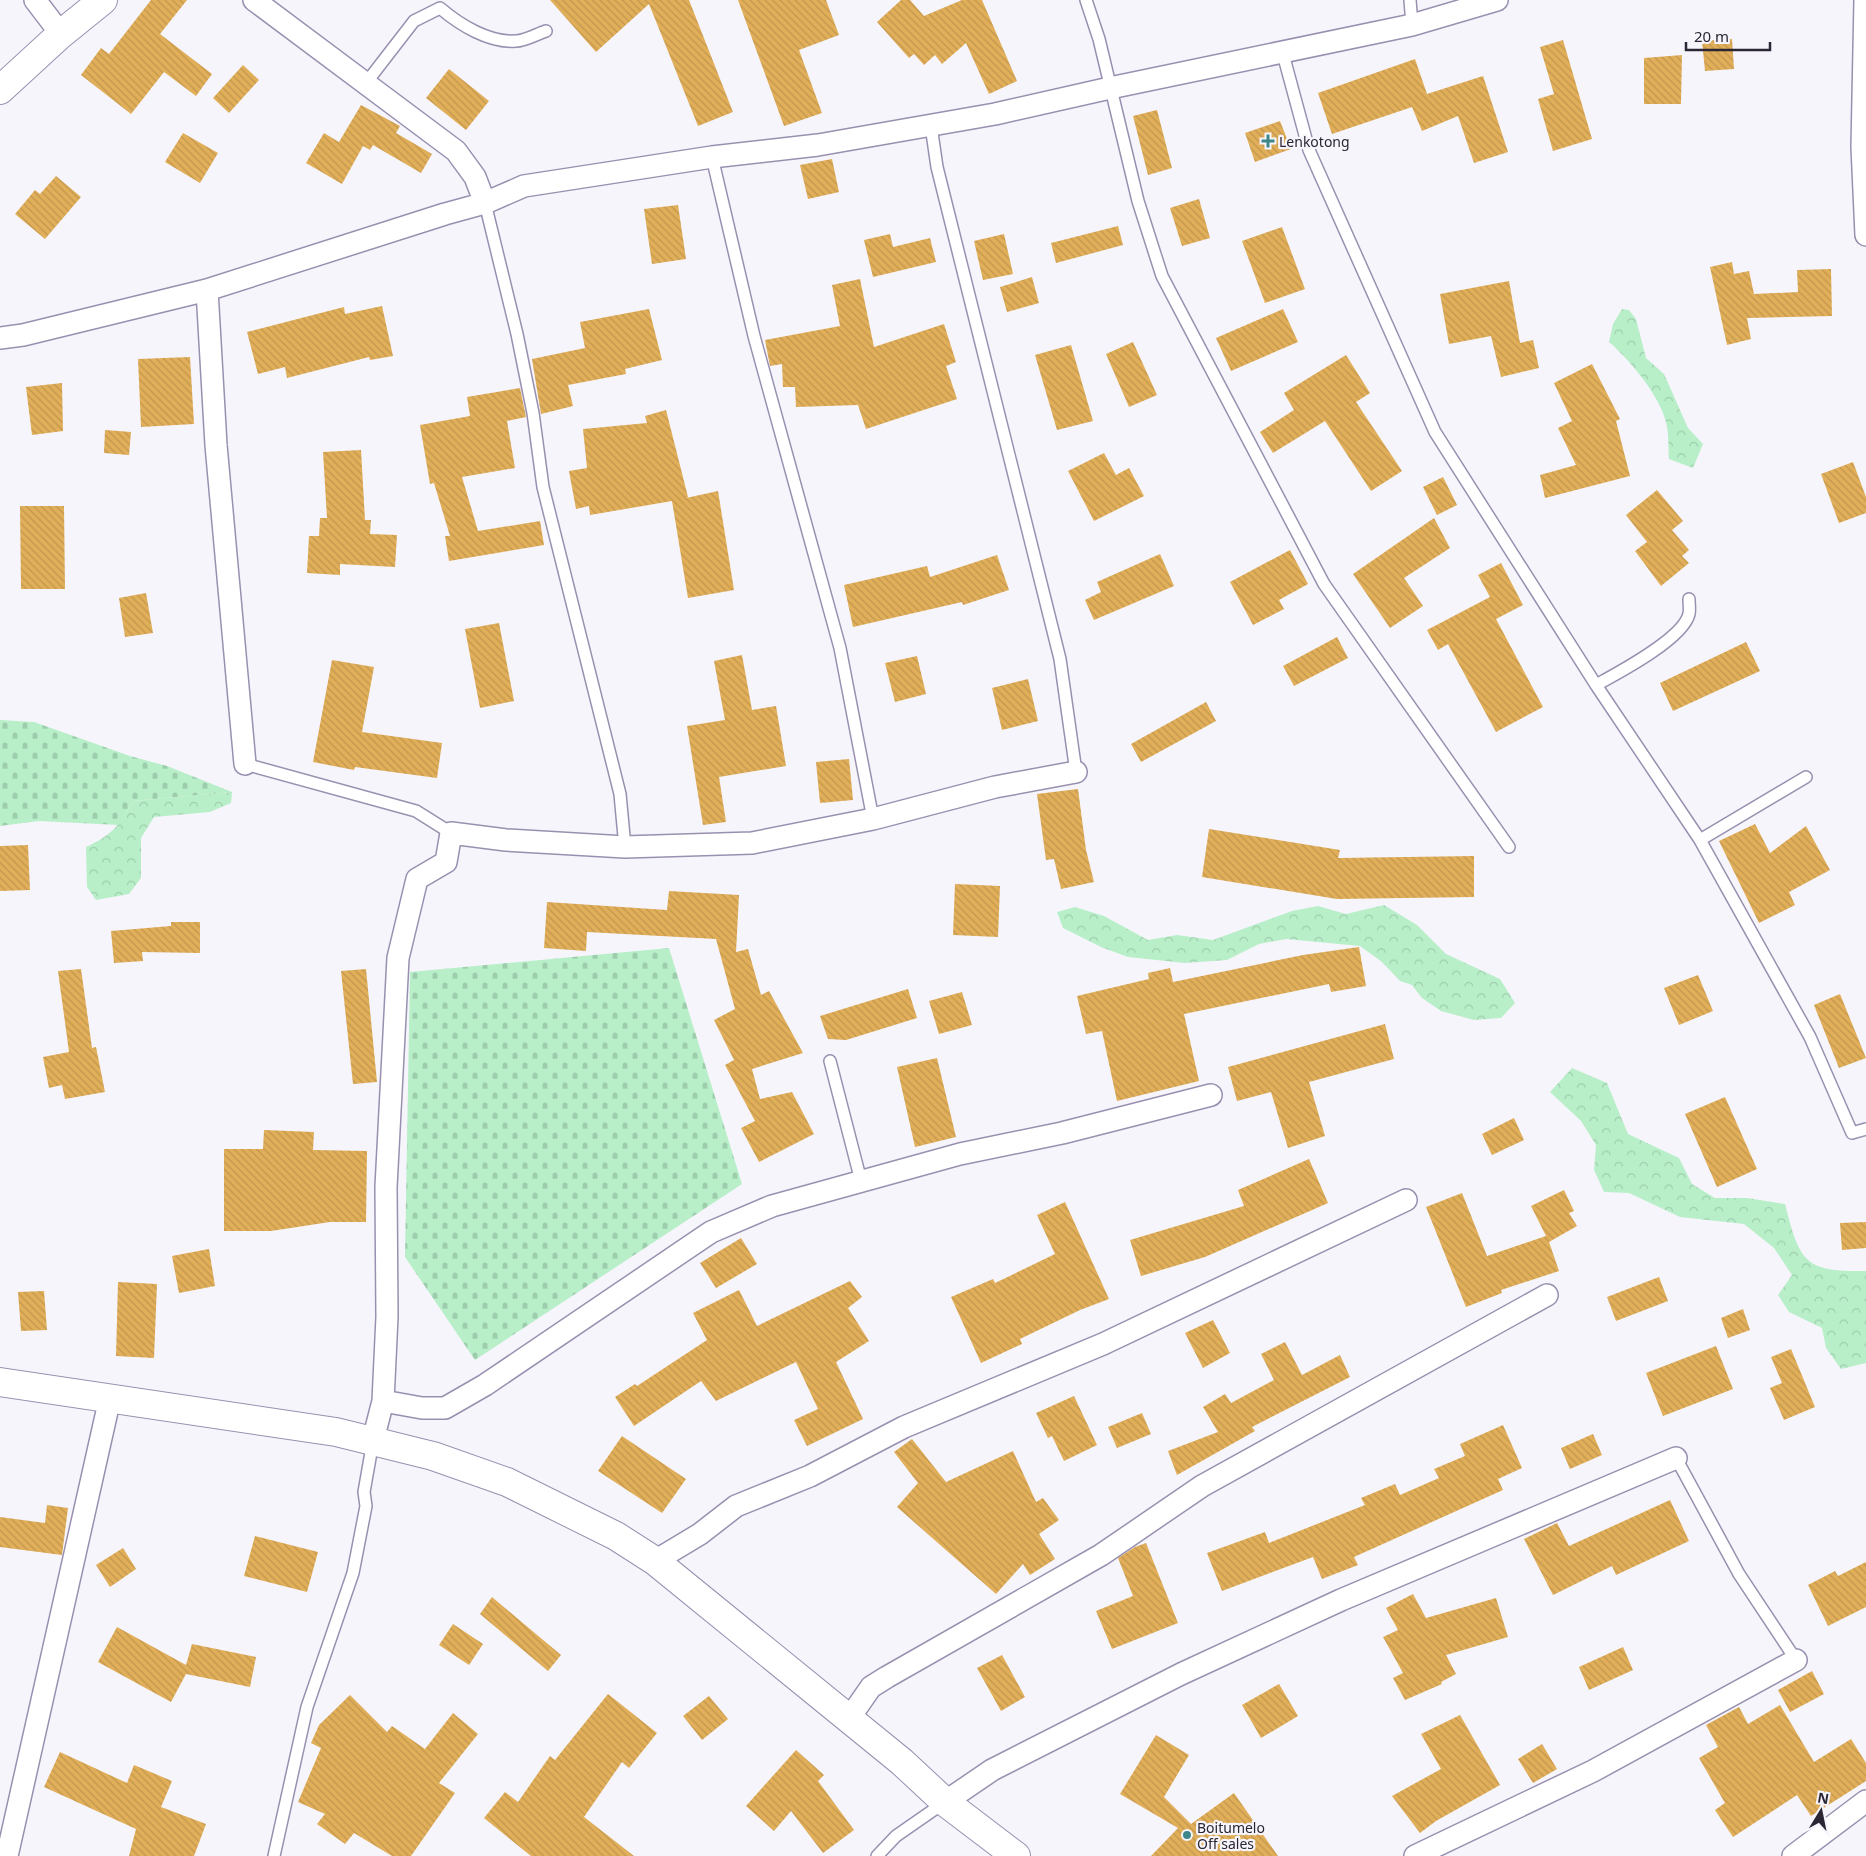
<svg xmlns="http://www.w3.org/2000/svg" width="1866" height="1856" viewBox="0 0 1866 1856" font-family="'Noto Sans',sans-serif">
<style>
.forest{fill:url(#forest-crowns)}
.cemetery{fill:url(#cemetery-stones)}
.building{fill:url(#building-back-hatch)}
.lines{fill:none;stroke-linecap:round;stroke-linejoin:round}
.lane-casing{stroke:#9990b0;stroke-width:14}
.street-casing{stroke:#9990b0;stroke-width:24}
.secondary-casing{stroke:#9990b0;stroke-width:30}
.lane{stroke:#fff;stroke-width:11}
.street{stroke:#fff;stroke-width:21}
.secondary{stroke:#fff;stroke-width:28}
.poi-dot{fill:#3d8689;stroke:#f7f5fc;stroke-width:2}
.labels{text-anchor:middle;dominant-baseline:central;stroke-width:4.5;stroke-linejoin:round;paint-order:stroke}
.poi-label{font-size:14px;fill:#2a2633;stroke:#f7f5fc;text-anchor:start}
</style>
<defs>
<pattern id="forest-crowns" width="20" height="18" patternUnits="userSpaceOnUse" patternTransform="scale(1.25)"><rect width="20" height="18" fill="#b8efc9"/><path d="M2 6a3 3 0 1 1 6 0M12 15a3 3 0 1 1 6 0" fill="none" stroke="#9ecdad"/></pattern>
<pattern id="cemetery-stones" width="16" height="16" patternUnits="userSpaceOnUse" patternTransform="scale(1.25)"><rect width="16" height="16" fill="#b8efc9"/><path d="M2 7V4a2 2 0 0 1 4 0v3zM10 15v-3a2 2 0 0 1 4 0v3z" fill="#9ecdad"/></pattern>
<pattern id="building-back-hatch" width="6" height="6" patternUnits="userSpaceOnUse" patternTransform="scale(1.25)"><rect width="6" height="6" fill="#e1af59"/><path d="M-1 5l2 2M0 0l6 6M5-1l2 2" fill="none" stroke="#c1964e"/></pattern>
</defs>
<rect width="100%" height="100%" fill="#f7f5fc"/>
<path class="forest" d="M 1622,309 L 1629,310 L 1636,319 L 1646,358 L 1664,374 L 1688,428 L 1703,444 L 1693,468 L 1669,459 C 1668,448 1669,438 1667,427 C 1663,399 1630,360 1609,342 L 1613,324 Z
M 232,792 L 231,803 L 210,812 L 154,817 L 141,838 L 141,878 L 129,894 L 96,900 L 87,887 L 86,847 C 113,834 118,827 133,801 Z
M 1384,905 L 1417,925 L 1446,954 L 1500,979 L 1515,1003 L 1501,1018 L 1474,1020 L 1441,1011 L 1422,998 L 1412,985 L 1400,981 L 1382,962 L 1360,946 L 1286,939 L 1259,944 L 1227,960 L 1185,963 L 1128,957 L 1101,947 L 1063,928 L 1057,912 L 1075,907 L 1104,916 L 1148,940 L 1177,935 L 1213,940 L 1292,911 L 1318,906 L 1346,914 Z
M 1572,1068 L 1607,1083 L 1628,1134 L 1679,1158 L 1692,1184 L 1715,1198 L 1747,1198 L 1785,1204 C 1800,1262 1804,1272 1866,1271 L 1866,1363 L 1841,1369 L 1826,1348 L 1822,1328 L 1789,1312 L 1778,1295 L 1792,1275 L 1774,1248 L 1744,1224 L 1680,1217 L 1629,1193 L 1604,1192 L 1594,1170 L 1596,1145 L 1581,1121 L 1550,1092 Z"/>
<path class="cemetery" d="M 0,720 L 34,722 L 130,756 L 167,766 L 232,792 L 133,801 L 119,825 L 39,821 L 0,826 Z
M 669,948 L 742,1184 L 475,1360 L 405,1257 L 410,972 Z"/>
<path class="building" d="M 151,0 L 187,0 L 160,34 L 212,74 L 196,96 L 164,72 L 131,114 L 81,75 L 101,48 L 109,54 Z
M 550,0 L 689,0 L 733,112 L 698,126 L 649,4 L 596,52 Z
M 738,0 L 826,0 L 839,35 L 799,50 L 822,113 L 784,126 Z
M 901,0 L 910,0 L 924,16 L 962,0 L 982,0 L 1017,81 L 989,94 L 966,43 L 942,64 L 935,55 L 924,65 L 914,54 L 909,58 L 877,22 Z
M 1732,39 L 1734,69 L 1705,71 L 1702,41 Z
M 1563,40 L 1592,139 L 1553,151 L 1538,99 L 1554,94 L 1540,47 Z
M 1682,55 L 1681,104 L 1644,104 L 1644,58 Z
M 1415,59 L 1427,94 L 1483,76 L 1508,152 L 1474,163 L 1458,116 L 1422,131 L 1412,107 L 1332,134 L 1318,93 Z
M 243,65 L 259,80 L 229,113 L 213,98 Z
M 449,69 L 489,101 L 466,130 L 426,98 Z
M 361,105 L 400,126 L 396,133 L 432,154 L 421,173 L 373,145 L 370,150 L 363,146 L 342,184 L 306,163 L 324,133 L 339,142 Z
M 1157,110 L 1172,168 L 1148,175 L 1133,116 Z
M 1280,121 L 1291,149 L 1255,162 L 1245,133 Z
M 183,133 L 218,153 L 200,183 L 165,162 Z
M 832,159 L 839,192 L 808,199 L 800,165 Z
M 56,176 L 81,197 L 45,239 L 15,214 L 35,190 L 40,194 Z
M 1199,199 L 1210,238 L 1182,246 L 1170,208 Z
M 678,205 L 686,259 L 652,264 L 644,209 Z
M 1118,226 L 1123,245 L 1056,263 L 1051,243 Z
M 1282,227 L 1305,289 L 1265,303 L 1242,241 Z
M 890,234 L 893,247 L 930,238 L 936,262 L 873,277 L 864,240 Z
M 1004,234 L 1013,274 L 983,280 L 974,241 Z
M 1732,262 L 1734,274 L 1749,271 L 1754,294 L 1798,292 L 1797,270 L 1831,269 L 1832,316 L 1747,318 L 1751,339 L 1727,345 L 1710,267 Z
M 1032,277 L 1039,303 L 1007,312 L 1000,287 Z
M 860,279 L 874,347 L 944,324 L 956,362 L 946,366 L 957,399 L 866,429 L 858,405 L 796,407 L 795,387 L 783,387 L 782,364 L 770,366 L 765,340 L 840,326 L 832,285 Z
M 1509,281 L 1520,343 L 1533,340 L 1539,368 L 1501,377 L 1491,336 L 1449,344 L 1440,294 Z
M 382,306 L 393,356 L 370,360 L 369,357 L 287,378 L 285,367 L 258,374 L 247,332 L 344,307 L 345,314 Z
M 649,309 L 662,360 L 625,369 L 626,374 L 568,385 L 573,406 L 541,414 L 532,359 L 585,348 L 580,322 Z
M 1283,309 L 1298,342 L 1231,371 L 1216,338 Z
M 1133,342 L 1157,395 L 1129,407 L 1106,354 Z
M 1071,345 L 1093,421 L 1057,430 L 1035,355 Z
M 1346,355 L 1370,393 L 1356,402 L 1402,471 L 1371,491 L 1325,421 L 1273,453 L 1260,432 L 1294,410 L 1284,393 Z
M 190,357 L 194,424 L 141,427 L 138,359 Z
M 1592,364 L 1620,419 L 1616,421 L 1630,476 L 1545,498 L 1540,475 L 1576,465 L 1558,428 L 1572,421 L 1554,383 Z
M 62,383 L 63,431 L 32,435 L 26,387 Z
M 520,388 L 526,417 L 507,421 L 515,468 L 462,477 L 478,531 L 540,521 L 544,545 L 449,561 L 445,536 L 450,536 L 434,483 L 430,484 L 420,425 L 470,416 L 467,397 Z
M 666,410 L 688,497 L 686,498 L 718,491 L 734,590 L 688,598 L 672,501 L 590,515 L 589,506 L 576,509 L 569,471 L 587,468 L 583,429 L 647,423 L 645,416 Z
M 105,430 L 131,432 L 129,455 L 104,453 Z
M 361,450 L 365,520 L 371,520 L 370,534 L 397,535 L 395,567 L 340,564 L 340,575 L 307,573 L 309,536 L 319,536 L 320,518 L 327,518 L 323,452 Z
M 1104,453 L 1116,475 L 1129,468 L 1144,496 L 1094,521 L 1068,471 Z
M 1853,462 L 1866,497 L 1866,513 L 1839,523 L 1821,474 Z
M 1443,477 L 1457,505 L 1437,515 L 1423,487 Z
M 1657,490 L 1683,521 L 1672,530 L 1689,550 L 1682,556 L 1689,563 L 1661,586 L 1635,551 L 1647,542 L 1626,515 Z
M 20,506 L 64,506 L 65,589 L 21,589 Z
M 1434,518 L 1450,548 L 1404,578 L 1423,606 L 1390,628 L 1353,574 Z
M 1290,550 L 1308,584 L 1279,600 L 1284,609 L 1253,625 L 1230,582 Z
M 1160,554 L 1174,586 L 1094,620 L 1085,600 L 1101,592 L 1097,582 Z
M 997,555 L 1009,590 L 963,605 L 962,602 L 853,627 L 844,585 L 927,566 L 930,577 Z
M 1501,563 L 1523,605 L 1496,619 L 1543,707 L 1496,732 L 1448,644 L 1438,650 L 1427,630 L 1490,597 L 1478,575 Z
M 146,593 L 153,633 L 125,637 L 119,598 Z
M 499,623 L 514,701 L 480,708 L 465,629 Z
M 1337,637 L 1348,658 L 1294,686 L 1283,666 Z
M 1746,642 L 1760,671 L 1673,711 L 1660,683 Z
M 742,655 L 752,710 L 776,706 L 786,766 L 719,777 L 726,822 L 703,825 L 687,726 L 725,720 L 714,661 Z
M 917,656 L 926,694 L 895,702 L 885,663 Z
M 332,660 L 374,667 L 362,732 L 442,743 L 437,778 L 355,767 L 354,770 L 313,762 Z
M 1028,679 L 1038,721 L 1002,730 L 992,688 Z
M 1206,702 L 1216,721 L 1141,762 L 1131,744 Z
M 849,759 L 853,800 L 820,803 L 816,762 Z
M 1078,789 L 1086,850 L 1094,882 L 1061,889 L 1054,859 L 1046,860 L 1037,794 Z
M 1755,824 L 1770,853 L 1806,826 L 1830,870 L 1789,892 L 1795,905 L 1759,923 L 1719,841 Z
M 1209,829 L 1340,850 L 1338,858 L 1474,856 L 1474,897 L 1337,899 L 1202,877 Z
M 28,845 L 30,890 L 0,891 L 0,846 Z
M 955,884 L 1000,886 L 998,937 L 953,935 Z
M 669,891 L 739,895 L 736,952 L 748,949 L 761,995 L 769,991 L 803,1053 L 752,1069 L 760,1099 L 792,1092 L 814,1134 L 759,1162 L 741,1128 L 755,1121 L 725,1065 L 734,1060 L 714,1020 L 735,1009 L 716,939 L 587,932 L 586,951 L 544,948 L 547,902 L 667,910 Z
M 171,922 L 200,922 L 200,953 L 142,952 L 143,961 L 114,963 L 111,931 L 171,926 Z
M 1359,947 L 1366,986 L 1331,992 L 1329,984 L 1184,1014 L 1199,1081 L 1117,1101 L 1102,1031 L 1086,1034 L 1077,996 L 1149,979 L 1148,973 L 1170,968 L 1173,982 L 1303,955 Z
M 81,969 L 92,1048 L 96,1047 L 105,1092 L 65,1099 L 62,1085 L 49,1088 L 43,1057 L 69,1052 L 58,971 Z
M 366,969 L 377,1082 L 353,1084 L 341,971 Z
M 1698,975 L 1713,1011 L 1679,1025 L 1664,988 Z
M 908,989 L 917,1018 L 846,1040 L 828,1039 L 820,1016 Z
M 962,992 L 972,1025 L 939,1034 L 929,1001 Z
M 1840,994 L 1866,1058 L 1839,1068 L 1814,1005 Z
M 1385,1024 L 1394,1059 L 1309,1082 L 1325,1136 L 1288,1148 L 1271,1092 L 1237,1101 L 1228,1067 Z
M 937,1058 L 956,1137 L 915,1147 L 897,1067 Z
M 1725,1097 L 1757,1169 L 1717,1187 L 1685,1114 Z
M 1514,1118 L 1524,1140 L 1492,1155 L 1482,1134 Z
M 264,1130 L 314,1132 L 313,1150 L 367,1151 L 366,1222 L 330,1222 L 271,1231 L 224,1231 L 224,1149 L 263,1149 Z
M 1309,1159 L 1328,1203 L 1205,1257 L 1141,1276 L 1130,1240 L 1244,1206 L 1238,1190 Z
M 1564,1190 L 1574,1211 L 1569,1213 L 1577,1226 L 1549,1242 L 1548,1239 L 1559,1271 L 1501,1290 L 1502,1293 L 1466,1307 L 1426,1207 L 1462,1193 L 1487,1256 L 1546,1236 L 1531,1206 Z
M 1065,1202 L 1109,1299 L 1080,1310 L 1020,1339 L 1022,1344 L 981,1363 L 951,1297 L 993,1279 L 995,1283 L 1055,1254 L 1037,1215 Z
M 1866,1222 L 1866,1248 L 1842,1250 L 1840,1223 Z
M 741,1238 L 757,1264 L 716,1288 L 700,1263 Z
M 209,1249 L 215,1286 L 179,1293 L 172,1256 Z
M 1659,1277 L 1668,1301 L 1616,1321 L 1607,1297 Z
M 850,1281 L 862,1297 L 848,1308 L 869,1341 L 836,1362 L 863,1419 L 807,1446 L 794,1420 L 818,1409 L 796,1362 L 716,1401 L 701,1381 L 634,1426 L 615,1397 L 635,1384 L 637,1386 L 707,1340 L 693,1313 L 739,1290 L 757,1326 Z
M 118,1282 L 157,1284 L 154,1358 L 116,1356 Z
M 44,1291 L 47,1330 L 21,1331 L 18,1292 Z
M 1743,1309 L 1750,1330 L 1728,1338 L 1721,1318 Z
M 1213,1320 L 1230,1353 L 1203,1368 L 1185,1333 Z
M 1285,1342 L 1302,1375 L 1340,1355 L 1350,1377 L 1252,1427 L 1255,1431 L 1177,1475 L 1168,1451 L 1218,1432 L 1203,1407 L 1225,1394 L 1231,1403 L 1274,1380 L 1261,1354 Z
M 1716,1346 L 1733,1389 L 1663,1416 L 1646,1373 Z
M 1791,1349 L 1815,1407 L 1784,1420 L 1770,1388 L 1782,1383 L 1771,1357 Z
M 1074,1396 L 1097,1445 L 1064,1461 L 1052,1436 L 1048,1438 L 1036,1413 Z
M 1142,1413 L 1151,1434 L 1117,1448 L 1108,1427 Z
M 1503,1425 L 1522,1468 L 1498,1479 L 1503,1490 L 1354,1557 L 1358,1565 L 1322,1579 L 1313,1557 L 1222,1591 L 1207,1553 L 1265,1532 L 1269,1543 L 1365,1505 L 1361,1498 L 1395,1484 L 1400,1495 L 1439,1478 L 1434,1469 L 1465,1456 L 1460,1444 Z
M 1593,1434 L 1602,1455 L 1570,1469 L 1561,1448 Z
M 622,1436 L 686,1479 L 662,1513 L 598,1471 Z
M 912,1439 L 946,1482 L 1013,1451 L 1036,1502 L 1043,1498 L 1059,1520 L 1039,1534 L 1055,1559 L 1030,1575 L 1023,1564 L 996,1594 L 897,1507 L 918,1483 L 894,1452 Z
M 1670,1500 L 1689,1541 L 1616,1575 L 1612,1566 L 1553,1595 L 1524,1539 L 1557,1523 L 1569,1546 Z
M 47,1505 L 68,1508 L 62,1555 L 0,1547 L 0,1517 L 45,1523 Z
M 255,1536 L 318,1552 L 307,1592 L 244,1576 Z
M 1146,1543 L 1178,1623 L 1112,1649 L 1096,1611 L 1133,1596 L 1118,1558 L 1135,1547 Z
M 123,1548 L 136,1569 L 110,1587 L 96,1565 Z
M 1866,1562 L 1866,1607 L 1828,1626 L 1808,1585 L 1835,1571 L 1838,1576 Z
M 1413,1594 L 1426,1618 L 1496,1598 L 1508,1637 L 1446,1655 L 1456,1674 L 1441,1682 L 1442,1684 L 1405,1700 L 1393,1678 L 1403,1673 L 1383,1637 L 1398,1630 L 1386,1608 Z
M 492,1597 L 561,1655 L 548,1671 L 480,1614 Z
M 453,1624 L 483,1644 L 469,1665 L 439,1645 Z
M 117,1627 L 186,1665 L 192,1644 L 256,1657 L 250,1687 L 186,1674 L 171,1702 L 98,1662 Z
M 1623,1647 L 1633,1670 L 1589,1690 L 1579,1667 Z
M 1002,1655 L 1025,1697 L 1001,1711 L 977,1668 Z
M 1812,1671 L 1824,1694 L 1790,1712 L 1778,1690 Z
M 1279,1684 L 1298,1716 L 1261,1738 L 1242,1705 Z
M 608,1694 L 657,1733 L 629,1768 L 622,1762 L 584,1817 L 634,1856 L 531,1856 L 484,1818 L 505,1792 L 518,1802 L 550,1756 L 555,1760 Z
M 350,1695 L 387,1732 L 392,1726 L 425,1749 L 453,1713 L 478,1734 L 439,1783 L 455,1793 L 411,1856 L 392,1856 L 354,1833 L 345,1844 L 317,1824 L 325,1814 L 298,1802 L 321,1748 L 311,1743 L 319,1725 Z
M 709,1696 L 728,1719 L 702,1740 L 683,1716 Z
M 1780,1705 L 1814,1762 L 1851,1739 L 1866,1763 L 1866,1781 L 1811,1816 L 1797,1795 L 1733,1837 L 1715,1810 L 1725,1803 L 1699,1758 L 1718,1747 L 1706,1725 L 1739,1707 L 1748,1724 Z
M 1460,1715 L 1500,1785 L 1436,1821 L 1420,1833 L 1392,1796 L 1441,1769 L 1421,1734 Z
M 1156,1735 L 1189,1755 L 1164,1797 L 1191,1824 L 1234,1793 L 1278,1856 L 1151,1856 L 1178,1828 L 1120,1794 Z
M 1542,1744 L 1557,1769 L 1533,1783 L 1518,1759 Z
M 796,1750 L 824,1775 L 818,1781 L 854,1830 L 823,1853 L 791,1811 L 774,1831 L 746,1806 Z
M 60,1752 L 127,1783 L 134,1765 L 172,1781 L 161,1807 L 206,1824 L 194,1856 L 129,1856 L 136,1829 L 44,1787 Z"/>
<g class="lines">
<g class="lane-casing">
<path id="lane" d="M 1086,0 L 1099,39 L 1138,201 L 1162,276 L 1324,584 L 1509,847
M 1410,0 L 1412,25
M 1283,54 L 1309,150 L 1435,432 L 1596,685 L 1700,840 L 1810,1037 L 1852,1133 L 1866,1129
M 366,83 L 414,21 L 440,8 C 460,25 489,43 516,41 C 525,41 537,34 546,31
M 931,126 L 937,167 L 1060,659 L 1076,772
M 712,157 L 754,336 L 840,648 L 873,819
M 485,203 L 517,334 L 533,413 L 543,487 L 620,794 L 625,847
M 1596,685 C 1618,673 1683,639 1689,614 C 1690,610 1689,604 1689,599
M 245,764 L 416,811 L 451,833
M 1700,840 L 1806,777
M 830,1061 L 861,1181
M 1676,1458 L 1739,1574 L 1796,1660
M 274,1856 L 307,1707 L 353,1573 L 366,1506 L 364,1492 L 373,1441
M 877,1856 L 896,1836 L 945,1802"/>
</g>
<g class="street-casing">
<path id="street" d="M 35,0 L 61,34
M 254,0 L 456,151 L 475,177 L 485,203
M 1865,0 L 1862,147 L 1866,235
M 207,290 L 216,445 L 245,764
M 0,338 L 23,335 L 207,290 L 445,214 L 485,203 L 524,186 L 712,157 L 818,145 L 995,114 L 1110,88 L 1412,25 L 1497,0
M 383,1401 L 422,1408 L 445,1408 L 485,1385 L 711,1232 L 772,1206 L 960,1154 L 1062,1133 L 1211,1095
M 373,1440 L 383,1401 L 387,1317 L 386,1187 L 398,958 L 417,879 L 446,862 L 451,833 L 506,840 L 625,847 L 752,843 L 873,819 L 995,787 L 1076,772
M 655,1561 L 700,1534 L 736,1506 L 810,1476 L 904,1427 L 1103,1344 L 1406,1200
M 848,1720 L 871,1687 L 887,1677 L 1101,1555 L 1202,1486 L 1547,1295
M 945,1802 L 992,1770 L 1181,1674 L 1341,1600 L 1676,1458
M 7,1856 L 110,1398
M 1415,1856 L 1593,1771 L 1796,1660
M 1793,1856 L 1866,1801"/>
</g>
<g class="secondary-casing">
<path id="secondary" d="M 0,90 L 61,34 L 103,0
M 0,1382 L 336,1432 L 433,1456 L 507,1482 L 616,1536 L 655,1561 L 902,1762 L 945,1802 L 1016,1856"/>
</g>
<use href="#lane" class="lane"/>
<use href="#street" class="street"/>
<use href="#secondary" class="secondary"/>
</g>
<g class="poi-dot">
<path d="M1265.5 133.5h5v5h5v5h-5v5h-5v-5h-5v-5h5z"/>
<circle cx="1187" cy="1835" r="5"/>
</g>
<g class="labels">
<g class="poi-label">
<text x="1279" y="141">Lenkotong</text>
<text x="1197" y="1827">Boitumelo<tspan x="1197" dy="16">Off sales</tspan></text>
</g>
</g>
<g transform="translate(1821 1811) rotate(10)" stroke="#f7f5fc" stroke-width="4" paint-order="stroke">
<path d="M0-4L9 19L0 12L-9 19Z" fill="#2a2633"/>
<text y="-8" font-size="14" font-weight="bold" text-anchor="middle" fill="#2a2633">N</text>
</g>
<path d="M1686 42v8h84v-8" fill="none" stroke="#2a2633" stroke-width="2.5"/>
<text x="1694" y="42" font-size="15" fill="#2a2633" stroke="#f7f5fc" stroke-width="4" paint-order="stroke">20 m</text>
</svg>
